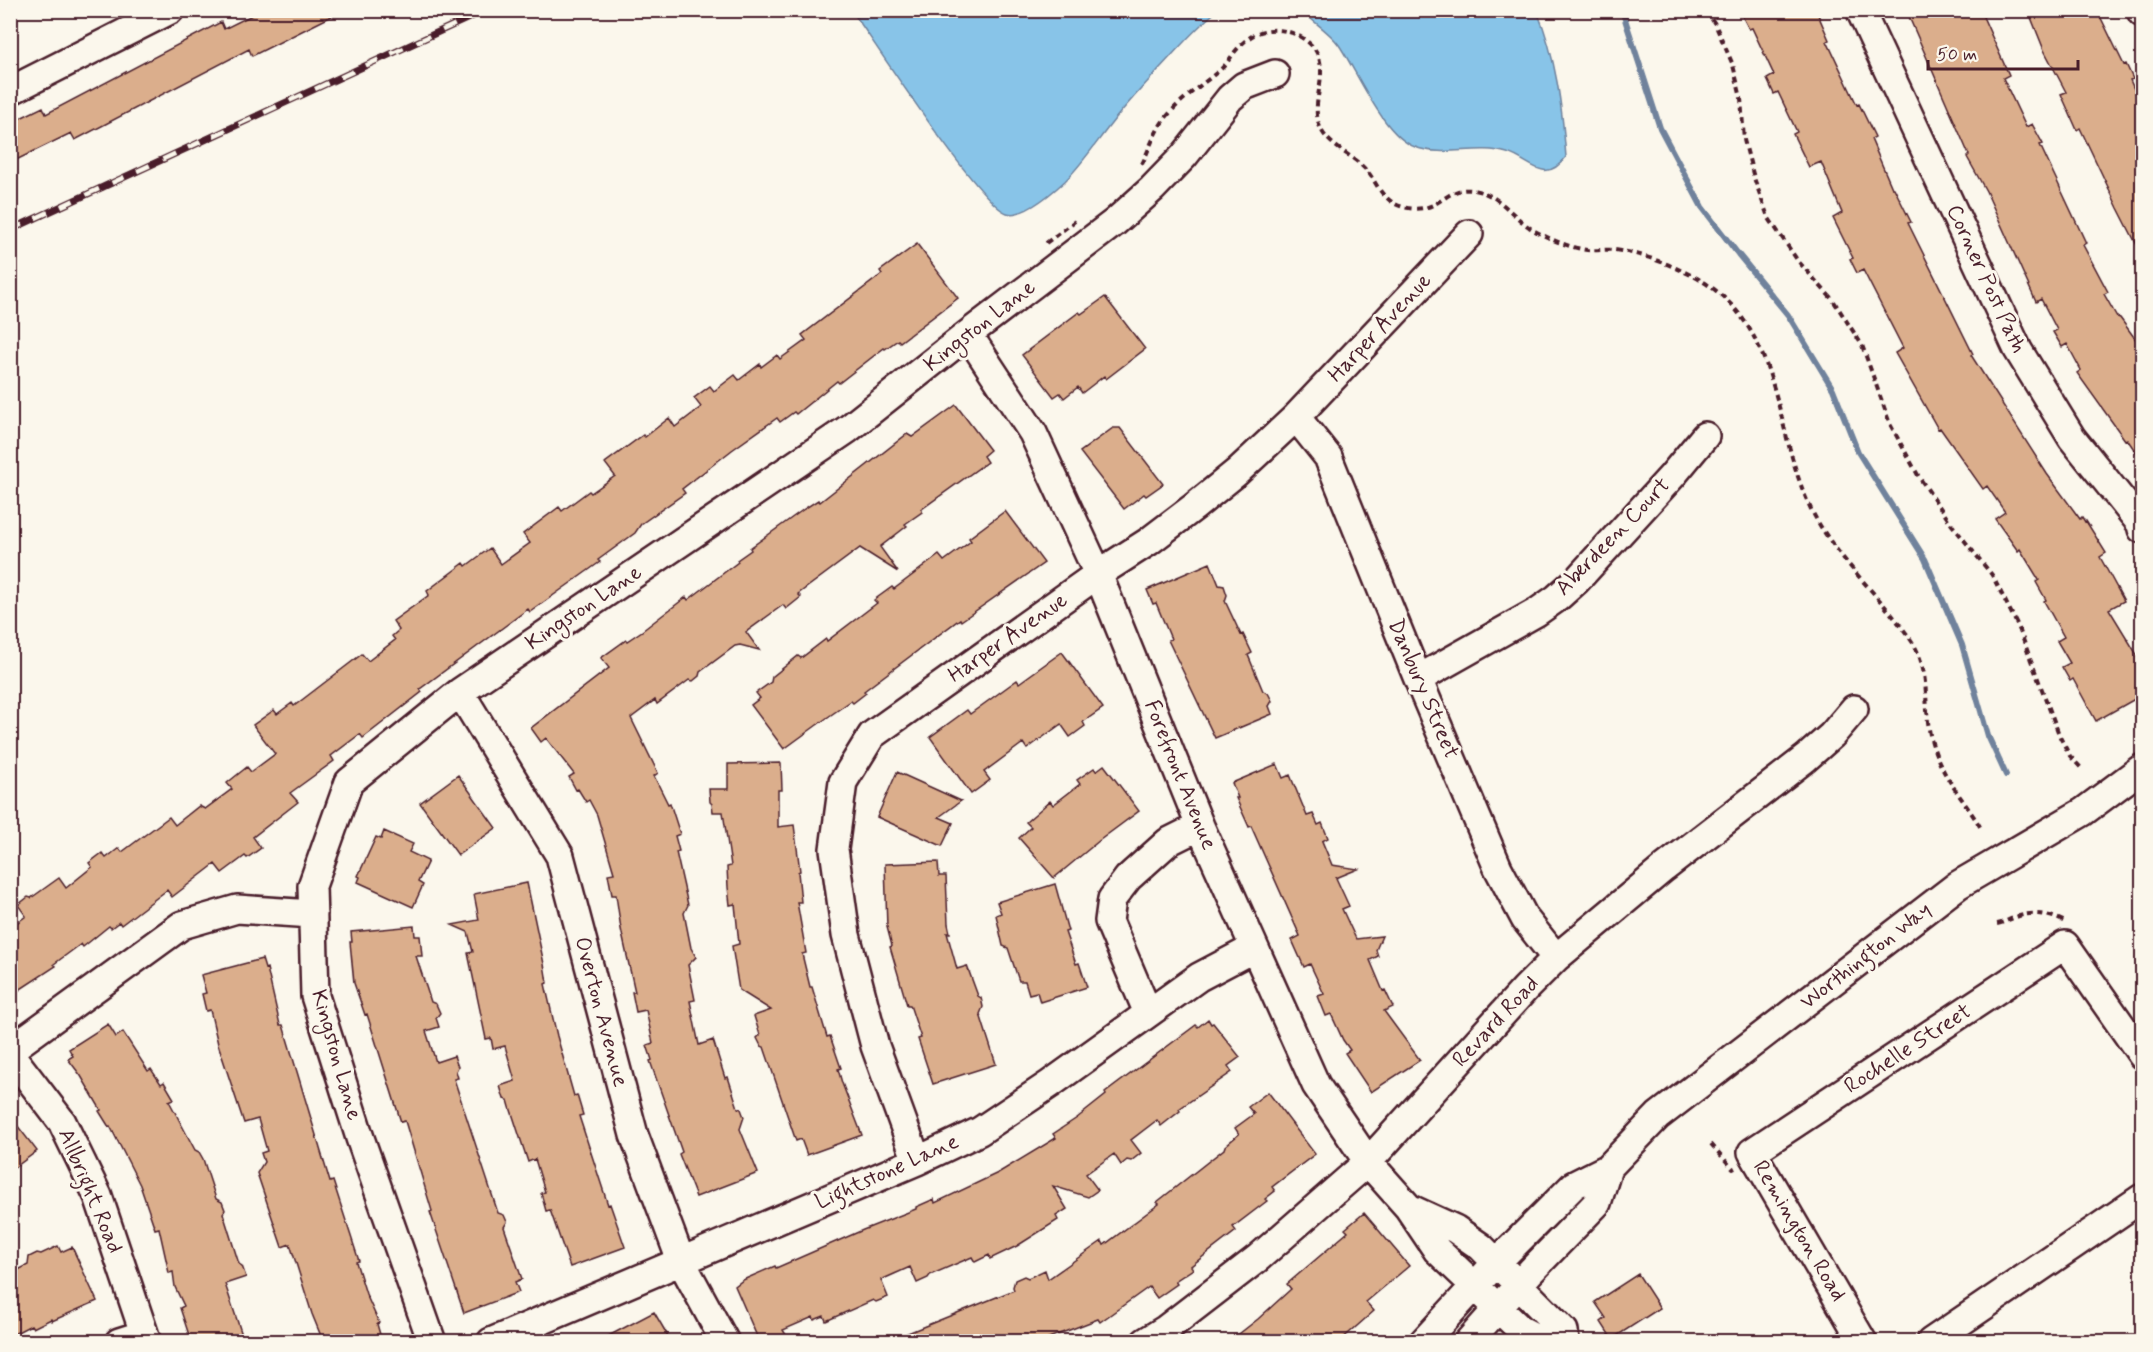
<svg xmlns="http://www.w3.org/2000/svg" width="2153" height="1352" viewBox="0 0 2153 1352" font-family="Mynerve,sans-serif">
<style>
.water{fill:#88c4e8;stroke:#6f829c;stroke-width:1.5}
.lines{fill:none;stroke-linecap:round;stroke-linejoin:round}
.stream{stroke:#6f829c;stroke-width:6}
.building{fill:#dbae8c;stroke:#4a1f2b;stroke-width:1.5}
.minor-casing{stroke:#4a1f2b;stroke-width:32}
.path{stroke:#4a1f2b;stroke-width:4;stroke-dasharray:6 4.5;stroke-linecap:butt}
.minor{stroke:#fbf7ec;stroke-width:27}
.rail-casing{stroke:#4a1f2b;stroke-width:7}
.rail{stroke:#fbf7ec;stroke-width:4.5;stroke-dasharray:14;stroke-linecap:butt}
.labels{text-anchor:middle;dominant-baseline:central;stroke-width:6;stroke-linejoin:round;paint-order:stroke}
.street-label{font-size:22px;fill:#4a1f2b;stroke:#fbf7ec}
</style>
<rect width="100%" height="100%" fill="#fbf7ec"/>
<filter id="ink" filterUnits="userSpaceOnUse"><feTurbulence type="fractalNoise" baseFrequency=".0167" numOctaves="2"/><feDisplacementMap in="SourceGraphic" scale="12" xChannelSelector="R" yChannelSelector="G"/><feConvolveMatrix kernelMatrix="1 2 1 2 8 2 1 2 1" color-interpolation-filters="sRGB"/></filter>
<g filter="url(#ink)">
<path class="water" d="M 852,11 L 1217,11 C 1195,28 1178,49 1159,69 C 1143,87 1126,105 1111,124 C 1096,143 1082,164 1065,181 C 1053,192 1023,218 1007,213 C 980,205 874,42 852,11 Z
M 1302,11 L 1537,11 C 1556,57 1562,107 1566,157 C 1544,186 1531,160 1507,153 C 1478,144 1444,158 1415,147 C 1383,135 1358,73 1339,45 C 1330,32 1313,22 1302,11 Z"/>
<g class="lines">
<path class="stream" d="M 1622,10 L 1660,128 L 1702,207 L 1738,254 L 1788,315 L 1833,389 L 1858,452 L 1925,559 L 1962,645 L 1988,736 L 2006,775"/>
</g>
<path class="building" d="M 262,10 L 344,10 L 252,56 L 249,49 L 75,140 L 71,133 L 10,163 L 10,123 L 43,107 L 46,114 L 221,22 L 224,29 Z
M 1739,10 L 1816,10 L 1829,40 L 1827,41 L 1857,105 L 1859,104 L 1875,137 L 1871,139 L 1892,188 L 1894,188 L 1911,222 L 1908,223 L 1973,354 L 1971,355 L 2047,474 L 2080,519 L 2082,517 L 2085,522 L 2086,521 L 2106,553 L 2100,557 L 2124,601 L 2109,609 L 2142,663 L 2142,695 L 2096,721 L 2073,679 L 2070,681 L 2062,667 L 2070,663 L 2057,641 L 2064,637 L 2044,601 L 2046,600 L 2036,582 L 2039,580 L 2020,549 L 2018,551 L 1995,519 L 2005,512 L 1987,486 L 1983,489 L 1940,428 L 1938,429 L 1895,353 L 1903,348 L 1863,270 L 1857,273 L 1850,259 L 1853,258 L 1833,218 L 1842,213 L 1821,162 L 1809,167 L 1793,134 L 1797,132 L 1778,92 L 1774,94 L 1767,79 L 1774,75 L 1752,28 L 1749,29 Z
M 1906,10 L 1980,10 L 2009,75 L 2003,78 L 2026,127 L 2032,124 L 2043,144 L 2040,145 L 2086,243 L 2083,245 L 2108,292 L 2104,294 L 2117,317 L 2120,318 L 2142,348 L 2142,461 L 2127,439 L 2125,440 L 2077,373 L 2081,370 L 2067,344 L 2062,347 L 2053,332 L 2057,330 L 2041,299 L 2036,302 L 1986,191 L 1967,157 L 1969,155 Z
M 2028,10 L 2097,10 L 2124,65 L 2126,64 L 2133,79 L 2130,80 L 2142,107 L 2142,255 L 2118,208 L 2080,128 L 2077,130 L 2061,94 L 2066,92 L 2044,50 Z
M 917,244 L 958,298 L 900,342 L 898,340 L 885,349 L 884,348 L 839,383 L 837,381 L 796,414 L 794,412 L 780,422 L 777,418 L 732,450 L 682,489 L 685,493 L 641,524 L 635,533 L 598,560 L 600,562 L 530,612 L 528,609 L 420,689 L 422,692 L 363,738 L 360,734 L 331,756 L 334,761 L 290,793 L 298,802 L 253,837 L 261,848 L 247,858 L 245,856 L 222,873 L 215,864 L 172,897 L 167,890 L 121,925 L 119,922 L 111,928 L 109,926 L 83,947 L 81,944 L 54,964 L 56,966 L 10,996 L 10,928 L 26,916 L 18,905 L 28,897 L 31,898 L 59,878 L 66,888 L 92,867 L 89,863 L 102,853 L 106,858 L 119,848 L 122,852 L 169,817 L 175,825 L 199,806 L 205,809 L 232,789 L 227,783 L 247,767 L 251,772 L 275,754 L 253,725 L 274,710 L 277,714 L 292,703 L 294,706 L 362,654 L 368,661 L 395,640 L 392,636 L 399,630 L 393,621 L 429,595 L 427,591 L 464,563 L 466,566 L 490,548 L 501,564 L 530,543 L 523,534 L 559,507 L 562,511 L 589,491 L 591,493 L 615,476 L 605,463 L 643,435 L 645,437 L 669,418 L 675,427 L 701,407 L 694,398 L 710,386 L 714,391 L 735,375 L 739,380 L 760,364 L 761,367 L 777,355 L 780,359 L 806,340 L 802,335 L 882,274 L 880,271 Z
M 1105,297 L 1145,349 L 1106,379 L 1104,376 L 1082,393 L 1078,387 L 1064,398 L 1060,393 L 1054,397 L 1022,355 L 1079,312 L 1081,314 Z
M 956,405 L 990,450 L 983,456 L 987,462 L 922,509 L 922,512 L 905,524 L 907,526 L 880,547 L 898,572 L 860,548 L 798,594 L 801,597 L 786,609 L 783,605 L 746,632 L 759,650 L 740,645 L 735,646 L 700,672 L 699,676 L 693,681 L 689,680 L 657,704 L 655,700 L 631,718 L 658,773 L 654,776 L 668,804 L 670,803 L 680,834 L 675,836 L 679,851 L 676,852 L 688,905 L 684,913 L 691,948 L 696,957 L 688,965 L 695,1000 L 690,1001 L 699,1045 L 713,1040 L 725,1078 L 728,1077 L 738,1108 L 741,1109 L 744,1117 L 740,1129 L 758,1173 L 696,1197 L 679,1154 L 682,1152 L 650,1061 L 652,1060 L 647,1045 L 653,1043 L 646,1010 L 636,1012 L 632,992 L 635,992 L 621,929 L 616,895 L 612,895 L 608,874 L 614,873 L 597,815 L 589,800 L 586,802 L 578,789 L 576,790 L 569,777 L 574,774 L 546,738 L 541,742 L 531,728 L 609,668 L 601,658 L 626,640 L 627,641 L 642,631 L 686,597 L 688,600 L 738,562 L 737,560 L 751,550 L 750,548 L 804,509 L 818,500 L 820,502 L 907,434 L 912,437 Z
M 1113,428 L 1120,428 L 1163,484 L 1146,496 L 1144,494 L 1124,509 L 1080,452 Z
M 1005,511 L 1044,563 L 961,621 L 960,619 L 864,691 L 866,693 L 853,703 L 851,701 L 828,717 L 784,749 L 751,705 L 760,698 L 756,693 L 771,682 L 772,677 L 798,656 L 801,658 L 826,639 L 827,641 L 877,603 L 874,600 L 892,587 L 894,589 L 939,555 L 944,561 L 971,541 L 969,538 Z
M 1210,563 L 1219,585 L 1224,586 L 1227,595 L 1225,601 L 1241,635 L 1243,634 L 1252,653 L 1248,655 L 1263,691 L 1268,693 L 1272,701 L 1269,706 L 1272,714 L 1215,738 L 1168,640 L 1171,639 L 1156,603 L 1153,604 L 1147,590 Z
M 1062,652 L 1103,708 L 1083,722 L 1085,726 L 1070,737 L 1061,724 L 1027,749 L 1023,743 L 984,772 L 990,780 L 971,794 L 930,737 L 967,710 L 970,714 L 1017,680 L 1019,683 Z
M 781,763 L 782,790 L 778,790 L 778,827 L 794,825 L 800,871 L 798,872 L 801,902 L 797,902 L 806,953 L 802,954 L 810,987 L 812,987 L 827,1037 L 830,1036 L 841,1068 L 838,1069 L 842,1083 L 862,1135 L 807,1155 L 801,1139 L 796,1141 L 764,1047 L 761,1046 L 757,1038 L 760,1035 L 754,1016 L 771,1010 L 739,990 L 732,946 L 739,944 L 735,904 L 730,905 L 728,887 L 727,867 L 731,866 L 723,812 L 713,812 L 712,804 L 710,802 L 709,789 L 728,789 L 728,764 Z
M 1277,764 L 1283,778 L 1290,775 L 1307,816 L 1313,814 L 1318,825 L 1322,823 L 1328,838 L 1322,841 L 1332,865 L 1358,869 L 1336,878 L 1349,906 L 1342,909 L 1356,939 L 1382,936 L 1376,950 L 1378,956 L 1370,960 L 1383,991 L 1385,990 L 1393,1007 L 1384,1011 L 1420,1060 L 1371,1092 L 1345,1053 L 1350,1050 L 1343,1040 L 1331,1014 L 1326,1016 L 1318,996 L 1324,994 L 1310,964 L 1304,967 L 1292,940 L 1300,936 L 1251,826 L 1249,827 L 1236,798 L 1238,798 L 1232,783 Z
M 1104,765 L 1139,811 L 1100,840 L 1054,878 L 1019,838 L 1031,827 L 1026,822 L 1050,801 L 1053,805 L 1080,784 L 1077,780 L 1094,768 L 1096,771 Z
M 897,772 L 961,801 L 939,817 L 953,823 L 942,846 L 877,817 Z
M 458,775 L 496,828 L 458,855 L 420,803 Z
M 384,831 L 413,844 L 409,852 L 428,861 L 418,882 L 423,885 L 413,907 L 358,882 L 360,877 L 358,876 L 376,837 L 381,839 Z
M 938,862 L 939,876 L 946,876 L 948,924 L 950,933 L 947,933 L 957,969 L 967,966 L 978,996 L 981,998 L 983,1007 L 980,1014 L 996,1064 L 933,1084 L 918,1039 L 921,1038 L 910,1005 L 907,1005 L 890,947 L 892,946 L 887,927 L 885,864 Z
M 527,883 L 544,964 L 547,983 L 545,984 L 557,1036 L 574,1096 L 577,1095 L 583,1115 L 579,1116 L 608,1205 L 610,1204 L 625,1247 L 570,1267 L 550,1210 L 546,1211 L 541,1193 L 545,1192 L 535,1159 L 528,1162 L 510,1107 L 508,1100 L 504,1099 L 500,1086 L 515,1081 L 505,1046 L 493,1049 L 491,1038 L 486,1039 L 468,953 L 473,952 L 468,932 L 452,925 L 479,920 L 474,894 Z
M 1055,884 L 1068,931 L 1065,932 L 1076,964 L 1079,963 L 1087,987 L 1040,1002 L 1037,992 L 1029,994 L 1025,981 L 1019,981 L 1008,948 L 1003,946 L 996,915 L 1001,913 L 997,902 Z
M 414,926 L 415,936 L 420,936 L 422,956 L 416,956 L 431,1002 L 436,1004 L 440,1013 L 436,1018 L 439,1027 L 426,1031 L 436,1062 L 454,1056 L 458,1067 L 456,1071 L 458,1078 L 454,1079 L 498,1213 L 504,1215 L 507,1222 L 504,1227 L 522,1279 L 515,1282 L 519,1292 L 464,1313 L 430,1212 L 432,1211 L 405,1121 L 401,1122 L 367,1014 L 365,1015 L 354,983 L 350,942 L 352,942 L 351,932 Z
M 262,959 L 265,969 L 267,968 L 280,1025 L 283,1025 L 330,1182 L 333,1181 L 359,1261 L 356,1262 L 366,1294 L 379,1323 L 377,1324 L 381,1338 L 373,1341 L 323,1341 L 312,1314 L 290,1244 L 282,1247 L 257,1173 L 264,1162 L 261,1153 L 267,1151 L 258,1119 L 244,1123 L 218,1044 L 210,1010 L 206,1011 L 202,994 L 206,993 L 201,975 Z
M 1208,1019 L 1211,1024 L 1213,1023 L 1240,1057 L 1228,1066 L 1232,1072 L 1179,1109 L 1180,1111 L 1161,1126 L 1157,1120 L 1131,1140 L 1141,1153 L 1131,1161 L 1127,1160 L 1121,1165 L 1114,1154 L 1086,1174 L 1098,1190 L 1088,1197 L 1053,1186 L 1067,1209 L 1056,1216 L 1058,1220 L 1017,1246 L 990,1259 L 989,1255 L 975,1262 L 972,1257 L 930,1275 L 928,1278 L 917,1283 L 910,1267 L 881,1280 L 888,1297 L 876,1302 L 873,1300 L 826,1321 L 824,1316 L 814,1320 L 813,1317 L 783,1330 L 786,1335 L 772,1341 L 759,1341 L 735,1286 L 743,1280 L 775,1266 L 776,1268 L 863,1230 L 916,1209 L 916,1207 L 934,1199 L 935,1203 L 998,1173 L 1056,1138 L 1053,1134 L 1077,1118 L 1106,1095 L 1105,1093 L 1196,1025 L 1198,1027 Z
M 108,1024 L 116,1037 L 123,1032 L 148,1071 L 151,1069 L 161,1084 L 164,1082 L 174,1099 L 169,1101 L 195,1150 L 199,1152 L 203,1159 L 216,1199 L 222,1202 L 225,1210 L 223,1213 L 239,1264 L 242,1266 L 246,1277 L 225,1284 L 244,1341 L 191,1341 L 180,1308 L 184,1306 L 175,1287 L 173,1272 L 169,1273 L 159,1228 L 155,1229 L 140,1185 L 110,1126 L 109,1127 L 99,1111 L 101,1110 L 81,1076 L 68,1059 L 73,1056 L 69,1049 Z
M 1268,1092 L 1315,1154 L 1272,1187 L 1275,1191 L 1265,1199 L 1267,1201 L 1233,1227 L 1236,1231 L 1191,1266 L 1193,1269 L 1175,1281 L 1177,1284 L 1157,1298 L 1149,1287 L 1100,1322 L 1098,1319 L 1041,1341 L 888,1341 L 1014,1290 L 1013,1287 L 1015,1280 L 1024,1276 L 1028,1278 L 1045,1270 L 1048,1279 L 1102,1241 L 1104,1245 L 1159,1204 L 1157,1202 L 1224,1149 L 1225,1146 L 1239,1134 L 1235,1128 L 1254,1114 L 1248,1107 Z
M 10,1116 L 37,1151 L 10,1171 Z
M 1364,1213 L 1409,1266 L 1366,1302 L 1374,1311 L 1340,1341 L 1230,1341 L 1258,1319 L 1291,1289 L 1287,1284 L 1348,1232 L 1345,1229 Z
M 58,1246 L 61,1252 L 72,1247 L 97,1301 L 52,1321 L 51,1319 L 33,1328 L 31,1325 L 10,1336 L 10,1274 L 28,1265 L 29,1257 L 37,1253 L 41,1254 Z
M 1638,1274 L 1660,1308 L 1612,1339 L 1601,1322 L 1606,1318 L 1595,1302 Z
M 654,1312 L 668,1336 L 657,1341 L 599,1341 Z"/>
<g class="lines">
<g class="minor-casing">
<path id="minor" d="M 1860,10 L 2018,350 L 2072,438 L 2141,524 L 2142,529
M 2142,10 L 2142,13
M 10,91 L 170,10
M 968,334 L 1033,433 L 1098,574 L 1200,826 L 1316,1085 L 1368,1162 L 1408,1207 L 1437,1250 L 1521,1330 L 1544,1342
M 1296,417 L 1328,457 L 1418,679 L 1498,868 L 1525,919 L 1556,958
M 1418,679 L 1537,612 L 1557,598 L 1577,580 L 1672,476 L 1705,436
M 460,692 L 560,856 L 634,1135 L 681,1261 L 725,1342
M 1148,1013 L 1109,921 L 1112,899 L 1128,878 L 1168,842 L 1200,826
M 10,1050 L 182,925 L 237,909 L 313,914
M 10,1054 L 62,1122 L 98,1196 L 147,1342
M 917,1161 L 875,1046 L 846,935 L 834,849 L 843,782 L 872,735 L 1098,574 L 1148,542 L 1194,507 L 1237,472 L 1296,417 L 1469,234
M 1409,1208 L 1455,1229 L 1481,1247 L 1564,1331 L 1565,1342
M 119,1342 L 144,1334
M 432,1342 L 360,1138 L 315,996 L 312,886 L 349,782 L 460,692 L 848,429 L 968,334 L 1115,222 L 1152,189 L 1184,156 L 1230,98 L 1244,86 L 1275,74
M 491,1342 L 917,1161 L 980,1131 L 1050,1084 L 1199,977 L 1254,948
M 1145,1342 L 1166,1329 L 1258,1258 L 1368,1162 L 1525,989 L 1556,958 L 1664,868 L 1806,758 L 1832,735 L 1854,709
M 1423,1342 L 1496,1263 L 1574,1185 L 1608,1168 L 1658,1116 L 1958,885 L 2083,812 L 2142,768
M 1468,1342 L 1531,1271 L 1597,1203 L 1608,1168
M 1863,1342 L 1752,1152 L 2065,945 L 2142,1055
M 1931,1342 L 2142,1198"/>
</g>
<path class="path" d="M 1706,10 L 1715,24 L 1733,65 L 1741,98 L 1744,140 L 1754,178 L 1768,217 L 1798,261 L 1833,300 L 1862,345 L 1890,424 L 1919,477 L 1952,525 L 1992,575 L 2018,626 L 2060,737 L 2070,756 L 2082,769
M 1142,164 C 1149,150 1154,133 1164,120 C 1180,99 1201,86 1221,69 C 1229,62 1232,54 1239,47 C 1252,32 1270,26 1289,32 C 1300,35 1312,43 1317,53 C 1327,73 1315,94 1317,115 C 1320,145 1348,150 1366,170 C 1374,178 1378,191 1387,198 C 1398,209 1419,212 1433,205 C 1450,196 1456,186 1478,191 C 1501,196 1514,219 1535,231 C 1552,240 1568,247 1587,250 C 1597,251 1606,249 1615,250 C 1644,254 1669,264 1695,277 C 1784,325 1772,429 1811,509 C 1836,560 1882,596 1913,643 C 1931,673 1923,707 1931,739 C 1941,778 1964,798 1982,830
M 1046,243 L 1075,221
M 1997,924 C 2004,923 2009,919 2016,917 C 2032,911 2050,914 2065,922
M 1711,1144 L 1733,1169 L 1735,1168"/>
<use href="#minor" class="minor"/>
<g class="rail-casing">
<path id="rail" d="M 10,230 L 486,10"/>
</g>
<use href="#rail" class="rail"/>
</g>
</g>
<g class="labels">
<g class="street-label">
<text transform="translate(1986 279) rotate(65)">Corner Post Path</text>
<text transform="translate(980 326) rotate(-38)">Kingston Lane</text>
<text transform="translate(1380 328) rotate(-47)">Harper Avenue</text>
<text transform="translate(1613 537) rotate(-46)">Aberdeen Court</text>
<text transform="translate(584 608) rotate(-34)">Kingston Lane</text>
<text transform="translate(1008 638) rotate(-35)">Harper Avenue</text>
<text transform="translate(1423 689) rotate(67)">Danbury Street</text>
<text transform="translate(1180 775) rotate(68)">Forefront Avenue</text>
<text transform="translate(1866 956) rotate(-38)">Worthington Way</text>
<text transform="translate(601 1012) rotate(75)">Overton Avenue</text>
<text transform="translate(1496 1022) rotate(-47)">Revard Road</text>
<text transform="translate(1908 1049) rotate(-33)">Rochelle Street</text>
<text transform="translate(336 1055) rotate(74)">Kingston Lane</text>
<text transform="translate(887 1172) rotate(-24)">Lightstone Lane</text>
<text transform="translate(90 1191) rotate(67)">Allbright Road</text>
<text transform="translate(1799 1231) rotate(59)">Remington Road</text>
</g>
</g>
<rect width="2153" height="1352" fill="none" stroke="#fbf7ec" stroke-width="36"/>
<rect x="18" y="18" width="2117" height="1316" fill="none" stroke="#4a1f2b" stroke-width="2" filter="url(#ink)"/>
<path d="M1928 60v9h150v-9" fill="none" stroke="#4a1f2b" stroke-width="3"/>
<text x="1937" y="60" font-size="18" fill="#4a1f2b" stroke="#fbf7ec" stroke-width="4.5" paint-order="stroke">50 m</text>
</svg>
